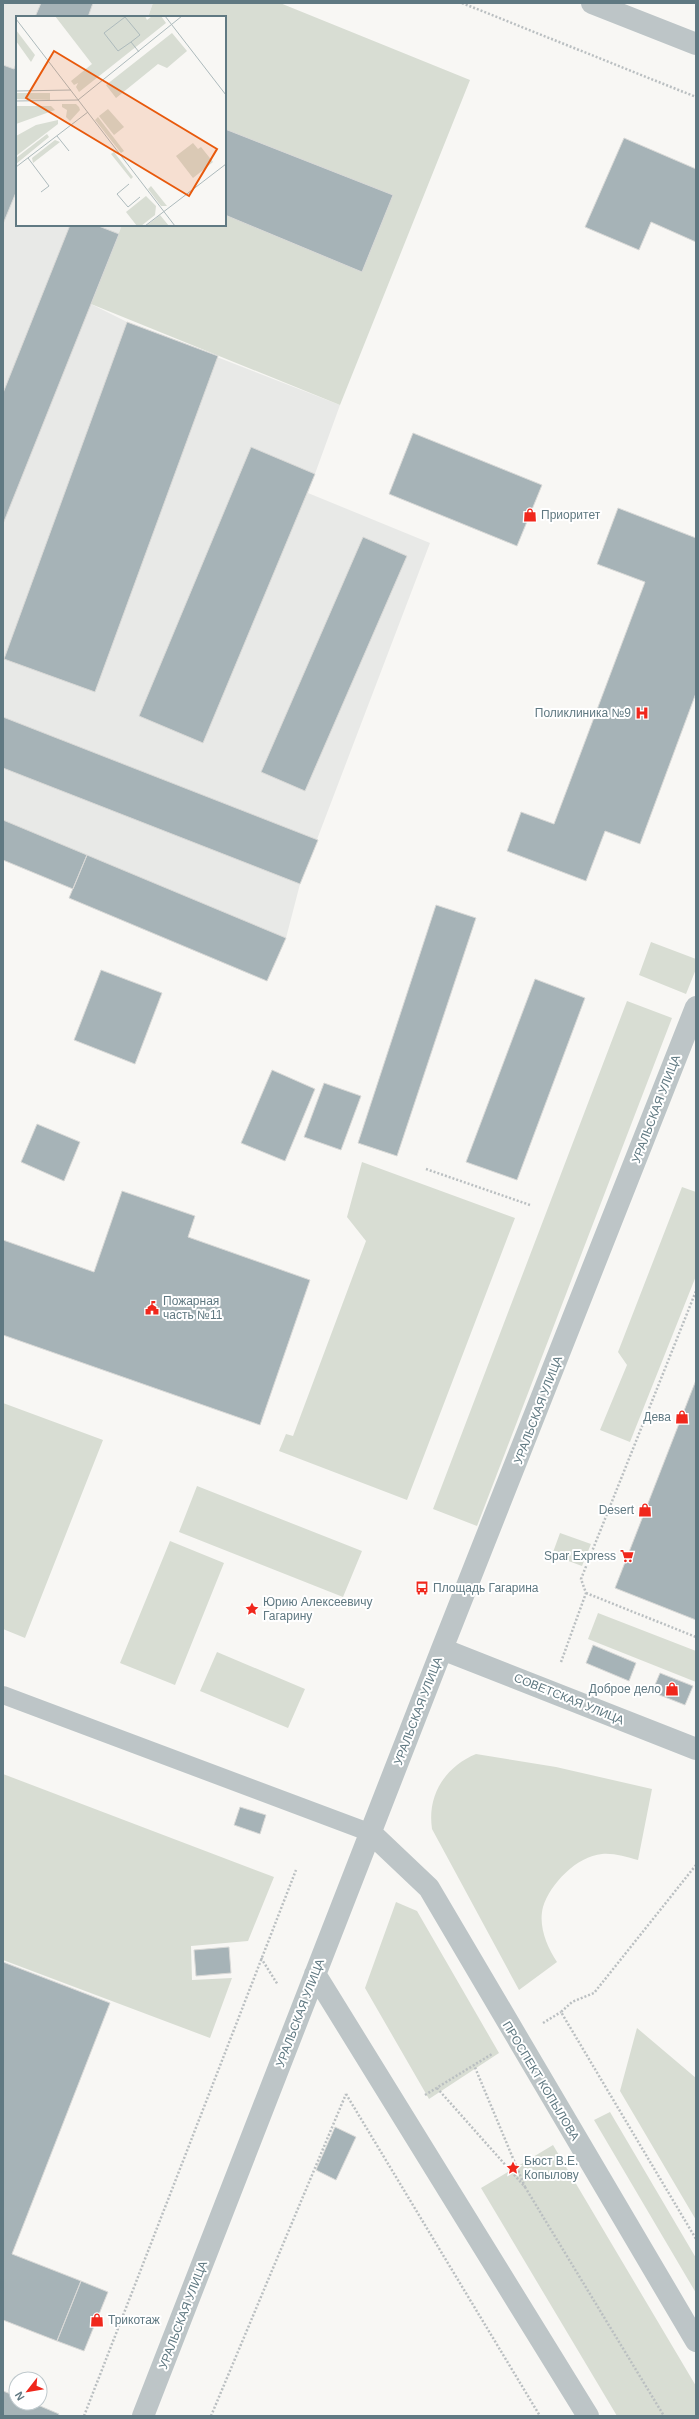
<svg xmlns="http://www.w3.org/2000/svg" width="699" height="2419" viewBox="0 0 699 2419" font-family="Arial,sans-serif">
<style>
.built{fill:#e8e9e7}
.green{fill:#d8ddd3}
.building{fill:#a6b3b7;stroke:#d9d9d7}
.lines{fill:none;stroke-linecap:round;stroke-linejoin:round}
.path{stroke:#babfc1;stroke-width:2.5;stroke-dasharray:2 2;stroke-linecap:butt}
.service{stroke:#bdc5c7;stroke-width:18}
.minor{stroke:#bdc5c7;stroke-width:22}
.tertiary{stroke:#bdc5c7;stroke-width:22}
.labels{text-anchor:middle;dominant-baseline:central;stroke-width:4;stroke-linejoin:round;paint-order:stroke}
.poi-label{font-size:12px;fill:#607982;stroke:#fff;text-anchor:start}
.street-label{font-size:12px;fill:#607982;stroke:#fff}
.inset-road{fill:none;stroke:#adbabc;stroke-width:1}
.view{fill:#e8590c;fill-opacity:0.15;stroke:#e8590c;stroke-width:2}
.inset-edge{fill:none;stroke:#607982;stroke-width:2}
</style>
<rect width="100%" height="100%" fill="#f8f7f4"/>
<path class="built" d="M 3,3 L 153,3 L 148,17 L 17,17 L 17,225 L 122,225 L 91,304 L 127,322 L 340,405 L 308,493 L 430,543 L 300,884 L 286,938 L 267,981 L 69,898 L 73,889 L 3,860 Z"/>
<path class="green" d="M 153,3 L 280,3 L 470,80 L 340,405 L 91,304 L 122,225 L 225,225 L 225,17 L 148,17 Z
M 651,942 L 696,959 L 696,969 L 686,994 L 639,975 Z
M 627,1001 L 672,1018 L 477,1526 L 433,1509 Z
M 362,1162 L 515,1218 L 407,1500 L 279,1451 L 286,1434 L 293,1436 L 366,1241 L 347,1217 Z
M 682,1187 L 696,1192 L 696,1276 L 630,1442 L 600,1430 L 627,1365 L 618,1352 Z
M 3,1403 L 103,1440 L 25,1638 L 3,1629 Z
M 197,1486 L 362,1551 L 343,1597 L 179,1532 Z
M 560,1533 L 591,1544 L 582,1566 L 552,1555 Z
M 170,1541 L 224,1563 L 175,1685 L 120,1663 Z
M 598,1613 L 696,1651 L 696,1682 L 588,1639 Z
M 217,1652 L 305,1689 L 288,1728 L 200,1691 Z
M 476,1754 L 556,1767 L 652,1789 L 638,1860 C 626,1857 614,1853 602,1854 C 577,1856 550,1884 543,1907 C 538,1926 547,1947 557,1962 L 519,1990 L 432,1829 C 427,1795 445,1767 476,1754 Z
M 3,1774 L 274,1877 L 248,1941 L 191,1946 L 192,1980 L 232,1978 L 210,2038 L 3,1960 Z
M 396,1902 L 417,1911 L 499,2053 L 429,2099 L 365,1988 Z
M 637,2028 L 696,2078 L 696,2220 L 620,2091 Z
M 610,2112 L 696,2258 L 696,2293 L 594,2120 Z
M 553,2145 L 696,2386 L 696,2416 L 617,2416 L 481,2188 Z"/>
<path class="building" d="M 41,3 L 93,3 L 88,17 L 35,17 Z
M 17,61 L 17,190 L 3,224 L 3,65 L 14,69 Z
M 225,129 L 393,195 L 362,272 L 225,215 Z
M 624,138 L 696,169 L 696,242 L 651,222 L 639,250 L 585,227 Z
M 70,225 L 96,225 L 119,234 L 3,524 L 3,393 Z
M 127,322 L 218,356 L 95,692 L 4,659 Z
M 413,433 L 542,485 L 517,546 L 389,494 Z
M 251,447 L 315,474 L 203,743 L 139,716 Z
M 618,508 L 696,538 L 696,693 L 640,844 L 605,831 L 586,881 L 507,851 L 521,812 L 554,824 L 645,582 L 597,564 Z
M 363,537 L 407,556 L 305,791 L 261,772 Z
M 3,717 L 318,840 L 300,884 L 3,768 Z
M 3,820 L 87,855 L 73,889 L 3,860 Z
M 87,855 L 286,938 L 267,981 L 69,898 Z
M 436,905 L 476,918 L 397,1156 L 358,1143 Z
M 101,970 L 162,993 L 135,1064 L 74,1040 Z
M 535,979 L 585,998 L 517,1180 L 466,1162 Z
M 272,1070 L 315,1089 L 285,1161 L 241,1143 Z
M 324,1083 L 361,1096 L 341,1150 L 304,1137 Z
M 37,1124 L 80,1142 L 64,1181 L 21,1162 Z
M 122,1191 L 195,1216 L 188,1237 L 310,1280 L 260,1425 L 3,1335 L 3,1240 L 94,1272 Z
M 696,1380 L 696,1620 L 615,1588 Z
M 593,1645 L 636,1663 L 629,1681 L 586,1663 Z
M 660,1673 L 693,1686 L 685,1705 L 652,1692 Z
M 240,1807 L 266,1815 L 260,1834 L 234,1825 Z
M 229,1947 L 231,1973 L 196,1976 L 194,1950 Z
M 3,1962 L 110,2003 L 12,2254 L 81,2281 L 57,2341 L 3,2320 Z
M 335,2127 L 356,2137 L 336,2180 L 316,2170 Z
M 81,2281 L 108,2292 L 84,2351 L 57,2341 Z
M 3,2391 L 16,2396 L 16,2403 L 33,2403 L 59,2414 L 58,2416 L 3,2416 Z"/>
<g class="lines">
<path class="path" d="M 462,3 L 696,97
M 426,1169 L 530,1205
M 586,1593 L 696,1637
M 561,1662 L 586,1593 L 581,1579 L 696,1291
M 696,1865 L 594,1993 L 572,2002 L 561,2012 L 696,2239
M 261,1958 L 278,1985
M 543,2023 L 561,2012
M 437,2088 L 525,2187 L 474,2065
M 346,2094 L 540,2416
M 425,2095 L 492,2054
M 525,2187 L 664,2416
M 84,2416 L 296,1870
M 211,2416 L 346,2094"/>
<path class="service" d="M 3,1695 L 371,1833"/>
<path class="minor" d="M 592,3 L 696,44"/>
<path class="tertiary" d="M 442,1649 L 696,1749
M 371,1833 L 429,1888 L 696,2341
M 315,1974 L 588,2416
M 143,2416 L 442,1649 L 696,1007"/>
</g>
<defs>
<g id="shop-bare" transform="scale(1.08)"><path d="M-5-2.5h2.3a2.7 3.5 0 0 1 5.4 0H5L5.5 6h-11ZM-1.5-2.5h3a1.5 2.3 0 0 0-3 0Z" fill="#f0271c" stroke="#fff" stroke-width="2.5" paint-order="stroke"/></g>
<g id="hospital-bare" transform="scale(1.08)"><path d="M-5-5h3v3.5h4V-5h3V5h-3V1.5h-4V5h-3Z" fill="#f0271c" stroke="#fff" stroke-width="2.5" paint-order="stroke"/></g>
<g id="civic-bare" transform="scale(1.08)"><path d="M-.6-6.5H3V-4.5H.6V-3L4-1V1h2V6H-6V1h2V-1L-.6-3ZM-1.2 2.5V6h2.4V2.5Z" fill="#f0271c" stroke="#fff" stroke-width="2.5" paint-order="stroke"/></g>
<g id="supermarket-bare" transform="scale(1.08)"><path d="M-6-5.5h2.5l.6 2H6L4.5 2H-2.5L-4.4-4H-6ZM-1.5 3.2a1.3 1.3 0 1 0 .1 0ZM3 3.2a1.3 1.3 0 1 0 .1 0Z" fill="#f0271c" stroke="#fff" stroke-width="2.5" paint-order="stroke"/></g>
<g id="bus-bare" transform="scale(1.08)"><path d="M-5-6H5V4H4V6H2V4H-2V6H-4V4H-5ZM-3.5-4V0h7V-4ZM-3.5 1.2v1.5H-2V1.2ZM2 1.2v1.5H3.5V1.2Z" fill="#f0271c" stroke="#fff" stroke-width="2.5" paint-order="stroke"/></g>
<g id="sight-bare" transform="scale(1.08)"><path d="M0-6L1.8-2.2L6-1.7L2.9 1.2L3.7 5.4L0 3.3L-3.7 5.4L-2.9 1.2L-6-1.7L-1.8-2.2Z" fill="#f0271c" stroke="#fff" stroke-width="2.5" paint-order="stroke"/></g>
</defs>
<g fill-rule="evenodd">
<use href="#shop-bare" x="530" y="515"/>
<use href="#hospital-bare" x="642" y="713"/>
<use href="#civic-bare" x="152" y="1308"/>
<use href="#shop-bare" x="682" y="1417"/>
<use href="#shop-bare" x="645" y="1510"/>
<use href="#supermarket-bare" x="627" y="1556"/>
<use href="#bus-bare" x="422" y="1588"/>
<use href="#sight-bare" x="252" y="1609"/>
<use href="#shop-bare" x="672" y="1689"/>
<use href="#sight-bare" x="513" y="2168"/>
<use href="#shop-bare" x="97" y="2320"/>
</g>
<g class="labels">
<g class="poi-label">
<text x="541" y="515">Приоритет</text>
<text x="631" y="713" text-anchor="end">Поликлиника №9</text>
<text x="163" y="1301">Пожарная<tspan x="163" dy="14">часть №11</tspan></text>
<text x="671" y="1417" text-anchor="end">Дева</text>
<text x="634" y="1510" text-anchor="end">Desert</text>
<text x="616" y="1556" text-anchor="end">Spar Express</text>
<text x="433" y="1588">Площадь Гагарина</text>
<text x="263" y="1602">Юрию Алексеевичу<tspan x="263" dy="14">Гагарину</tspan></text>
<text x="661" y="1689" text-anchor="end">Доброе дело</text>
<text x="524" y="2161">Бюст В.Е.<tspan x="524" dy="14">Копылову</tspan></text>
<text x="108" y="2320">Трикотаж</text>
</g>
<g class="street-label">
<text transform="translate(656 1109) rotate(-69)">УРАЛЬСКАЯ УЛИЦА</text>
<text transform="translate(538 1410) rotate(-69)">УРАЛЬСКАЯ УЛИЦА</text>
<text transform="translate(569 1699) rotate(22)">СОВЕТСКАЯ УЛИЦА</text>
<text transform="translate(418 1711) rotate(-69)">УРАЛЬСКАЯ УЛИЦА</text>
<text transform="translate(300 2013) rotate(-69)">УРАЛЬСКАЯ УЛИЦА</text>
<text transform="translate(541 2081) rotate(59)">ПРОСПЕКТ КОПЫЛОВА</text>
<text transform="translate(183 2315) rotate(-69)">УРАЛЬСКАЯ УЛИЦА</text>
</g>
</g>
<g transform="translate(16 16)">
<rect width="210" height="210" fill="#f8f7f4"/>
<path d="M 39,0 L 129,0 L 131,4 L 136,0 L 145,0 L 150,7 L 63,76 L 60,71 L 62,67 L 58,69 L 55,65 L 76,48 ZM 0,14 L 19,39 L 15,46 L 0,25 ZM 156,17 L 171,35 L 151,52 L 142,48 L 100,82 L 90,69 ZM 0,77 L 34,77 L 34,84 L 0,83 ZM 46,88 L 60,88 L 63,91 L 64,94 L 54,105 L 50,101 L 51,94 L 46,91 ZM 0,90 L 35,90 L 39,94 L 0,108 ZM 92,93 L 108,111 L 98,119 L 83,100 ZM 82,101 L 108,135 L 105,137 L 79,104 ZM 42,104 L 42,108 L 0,140 L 0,120 L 20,109 ZM 31,118 L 33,121 L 0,148 L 0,142 ZM 39,124 L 44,126 L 17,147 L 16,142 ZM 177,127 L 182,133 L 185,131 L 197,146 L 177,162 L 160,140 ZM 98,136 L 117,161 L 115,163 L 95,138 ZM 135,170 L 151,190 L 145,190 L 132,173 ZM 130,180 L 140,190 L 139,199 L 125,210 L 121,210 L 110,196 ZM 144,199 L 153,210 L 130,210 Z" fill="#d8ddd3"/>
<path class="inset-road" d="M 149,0 L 210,79M 0,3 L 159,210M 115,26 L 102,35 L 88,17 L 109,1 L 124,19 L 115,26 L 123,36M 0,75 L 55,74M 0,85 L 62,84 L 166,0M 41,120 L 53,135M 12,142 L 33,170 L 25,176M 0,151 L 72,96M 113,168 L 101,178 L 112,191 L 124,181M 129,210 L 210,148"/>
<path class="view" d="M 38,35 L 201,133 L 173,180 L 10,82 Z"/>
<rect width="210" height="210" class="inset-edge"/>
</g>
<rect width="699" height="2419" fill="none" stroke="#607982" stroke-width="8"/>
<g transform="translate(28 2391) rotate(239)"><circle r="19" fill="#ffffff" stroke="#bfc9cd"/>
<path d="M0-3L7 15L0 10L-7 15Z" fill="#f0271c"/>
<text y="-6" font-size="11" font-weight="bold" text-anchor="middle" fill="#607982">N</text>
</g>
</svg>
